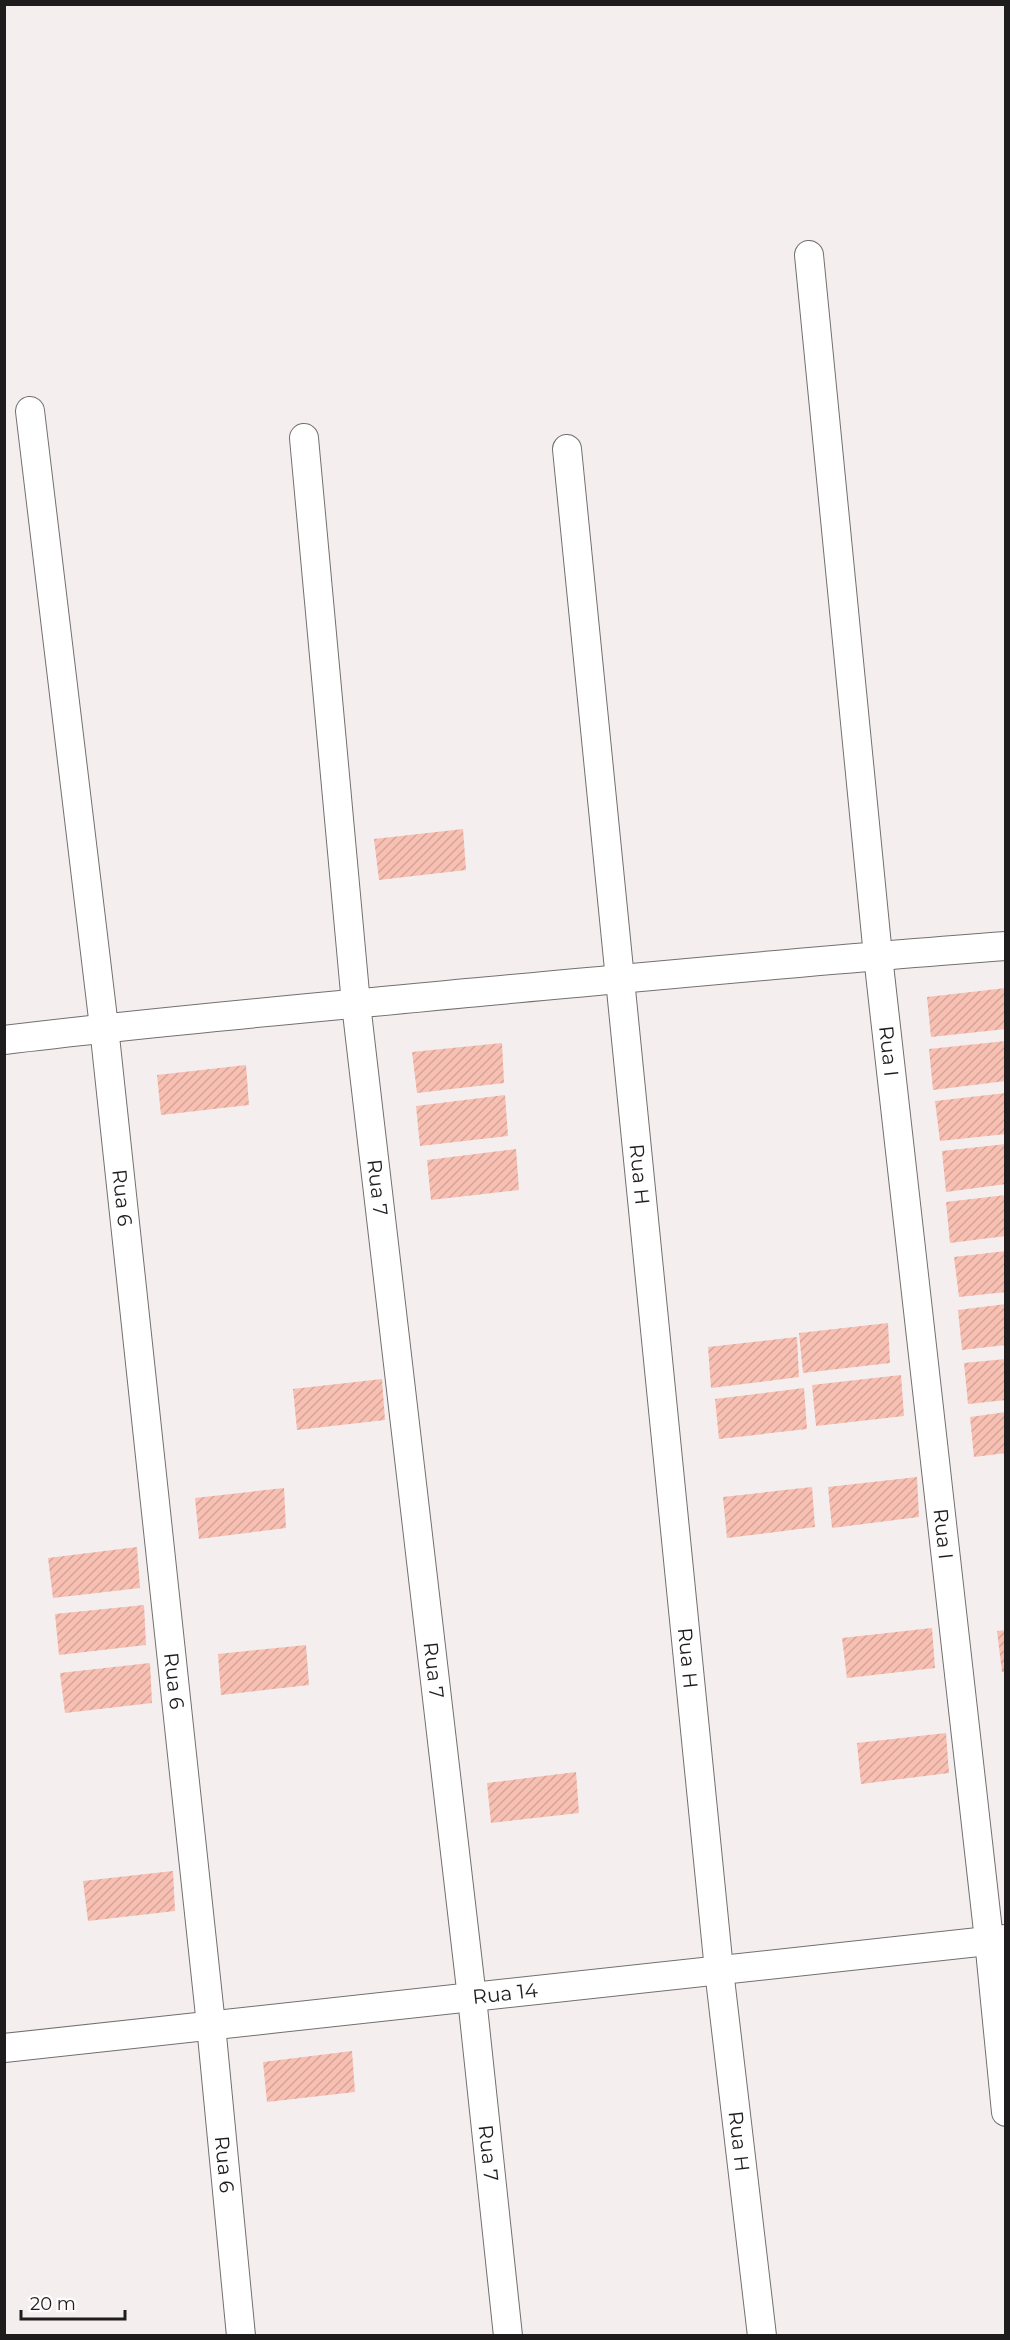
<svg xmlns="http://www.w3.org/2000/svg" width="1010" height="2340" viewBox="0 0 1010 2340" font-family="Montserrat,sans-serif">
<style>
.building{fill:url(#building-hatch)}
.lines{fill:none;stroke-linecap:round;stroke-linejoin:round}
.minor-casing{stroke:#746f6f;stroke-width:30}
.minor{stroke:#fff;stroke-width:28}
.labels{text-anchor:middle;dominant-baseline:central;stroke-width:5;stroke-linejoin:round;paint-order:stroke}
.street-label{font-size:20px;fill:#1e1c1c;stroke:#fffcfd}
</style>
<defs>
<pattern id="building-hatch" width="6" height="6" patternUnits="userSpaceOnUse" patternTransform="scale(1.5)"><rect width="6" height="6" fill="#f8c0b2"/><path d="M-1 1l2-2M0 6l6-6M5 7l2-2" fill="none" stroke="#d4a498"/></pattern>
</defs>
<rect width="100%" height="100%" fill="#f4eeef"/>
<path class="building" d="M 463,829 L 466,870 L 379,880 L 374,839 Z
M 1006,988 L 1006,1029 L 931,1037 L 927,997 Z
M 1006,1041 L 1006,1081 L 933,1090 L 929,1049 Z
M 502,1043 L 504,1083 L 417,1093 L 412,1052 Z
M 246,1065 L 249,1105 L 161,1115 L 157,1075 Z
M 1006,1093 L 1006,1134 L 940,1141 L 935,1101 Z
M 505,1095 L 508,1136 L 420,1146 L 416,1106 Z
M 1006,1144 L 1006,1184 L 946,1192 L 942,1151 Z
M 516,1149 L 519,1190 L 431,1200 L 427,1160 Z
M 1006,1195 L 1006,1236 L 950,1243 L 946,1202 Z
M 1006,1251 L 1006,1292 L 959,1297 L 954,1257 Z
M 1006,1304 L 1006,1345 L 962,1350 L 958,1310 Z
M 888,1323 L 890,1363 L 803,1373 L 799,1333 Z
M 797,1337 L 799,1377 L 711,1388 L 708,1347 Z
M 1006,1359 L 1006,1400 L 968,1404 L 964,1363 Z
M 901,1375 L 904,1416 L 816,1426 L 812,1385 Z
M 382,1379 L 385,1420 L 297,1430 L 293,1389 Z
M 804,1388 L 807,1429 L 719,1439 L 715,1399 Z
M 1006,1412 L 1006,1453 L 974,1457 L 970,1417 Z
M 917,1477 L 919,1517 L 832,1528 L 828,1487 Z
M 812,1487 L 815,1527 L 727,1538 L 723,1497 Z
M 284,1488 L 286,1528 L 199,1539 L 195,1498 Z
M 137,1547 L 140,1588 L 53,1598 L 48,1558 Z
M 144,1605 L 146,1645 L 59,1655 L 55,1614 Z
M 932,1628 L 935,1668 L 847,1678 L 842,1638 Z
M 1006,1630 L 1006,1672 L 1002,1672 L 997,1631 Z
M 306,1645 L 309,1685 L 221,1695 L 218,1654 Z
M 150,1663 L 152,1703 L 65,1713 L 60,1673 Z
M 946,1733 L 949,1773 L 861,1784 L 857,1743 Z
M 576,1772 L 579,1813 L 491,1823 L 487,1783 Z
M 173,1871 L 175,1911 L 88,1921 L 83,1881 Z
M 352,2051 L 355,2092 L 267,2102 L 263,2062 Z"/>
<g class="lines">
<g class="minor-casing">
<g id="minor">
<path id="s1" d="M 809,255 L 878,956 L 989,1940 L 1006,2112"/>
<path id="s2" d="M 30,411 L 104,1027 L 211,2025 L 241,2336"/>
<path id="s3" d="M 304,438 L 356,1004 L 472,1998 L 508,2336"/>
<path id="s4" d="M 567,449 L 719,1970 L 762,2336"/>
<path d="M 4,1040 C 158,1021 313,1008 467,993 C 646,977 826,959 1006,946"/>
<path id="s5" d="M 4,2048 L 1006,1939"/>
</g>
</g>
<use href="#minor" class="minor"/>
</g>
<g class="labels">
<g class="street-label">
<text stroke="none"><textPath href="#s1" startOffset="800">Rua I</textPath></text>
<text stroke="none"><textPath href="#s4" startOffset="729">Rua H</textPath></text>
<text stroke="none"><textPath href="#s3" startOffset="753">Rua 7</textPath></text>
<text stroke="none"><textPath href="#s2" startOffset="792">Rua 6</textPath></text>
<text stroke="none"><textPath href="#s1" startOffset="1286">Rua I</textPath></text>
<text stroke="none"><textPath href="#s4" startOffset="1215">Rua H</textPath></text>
<text stroke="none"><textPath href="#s3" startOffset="1239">Rua 7</textPath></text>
<text stroke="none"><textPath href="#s2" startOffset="1278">Rua 6</textPath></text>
<text stroke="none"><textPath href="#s5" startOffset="504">Rua 14</textPath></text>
<text stroke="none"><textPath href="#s4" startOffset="1701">Rua H</textPath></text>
<text stroke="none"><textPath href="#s3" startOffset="1725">Rua 7</textPath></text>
<text stroke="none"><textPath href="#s2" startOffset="1764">Rua 6</textPath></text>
</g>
</g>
<rect width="1010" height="2340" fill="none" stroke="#1e1c1c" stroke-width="12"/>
<path d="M21 2310v9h104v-9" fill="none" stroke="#1e1c1c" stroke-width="3"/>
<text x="30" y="2310" font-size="18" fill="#1e1c1c" stroke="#fffcfd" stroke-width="4.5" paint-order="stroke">20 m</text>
</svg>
